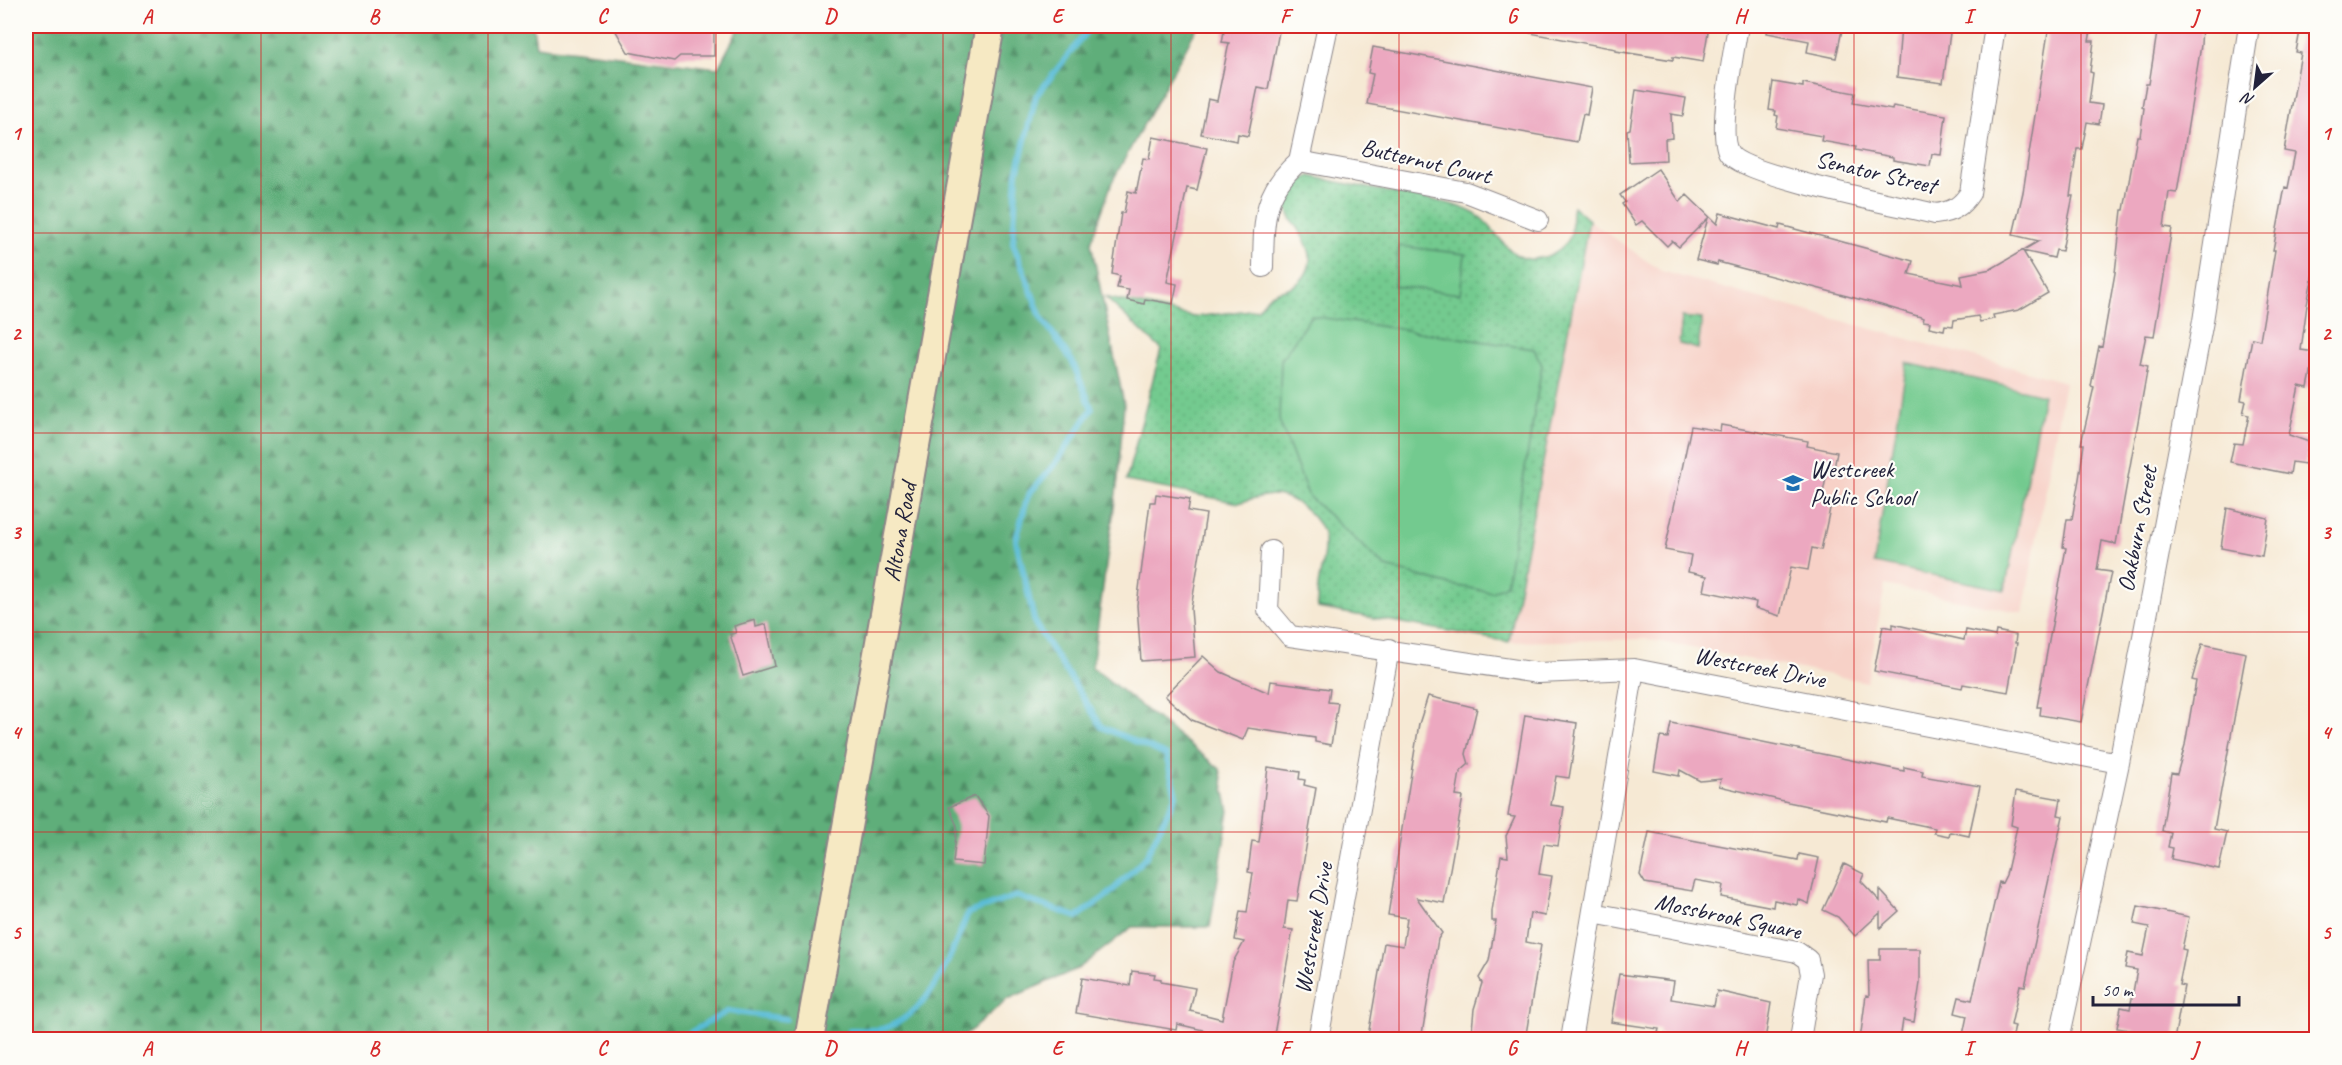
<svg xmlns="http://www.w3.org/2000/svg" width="2342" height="1065" viewBox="0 0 2342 1065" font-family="Caveat,sans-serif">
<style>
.built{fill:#f7d1c7}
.forest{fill:url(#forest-firs);stroke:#40685a;stroke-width:1.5}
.park{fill:url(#park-dots);stroke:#4a7665;stroke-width:1.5}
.pitch{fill:#73ca8f;stroke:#4a7665;stroke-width:1.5}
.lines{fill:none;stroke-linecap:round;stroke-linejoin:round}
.stream{stroke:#58bbd6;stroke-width:6}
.building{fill:#eca8c0}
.street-casing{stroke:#8c8688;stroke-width:22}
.secondary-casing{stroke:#8c8688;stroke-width:32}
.street{stroke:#fff;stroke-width:20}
.secondary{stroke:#f6e9c3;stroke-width:28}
.grid{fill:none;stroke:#d62828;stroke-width:1.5;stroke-opacity:0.55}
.labels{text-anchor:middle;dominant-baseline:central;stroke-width:4.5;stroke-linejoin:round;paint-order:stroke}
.street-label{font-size:24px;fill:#22223b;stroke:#fdfcf7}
.poi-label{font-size:24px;fill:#22223b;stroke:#fdfcf7;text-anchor:start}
.neatline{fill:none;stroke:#d62828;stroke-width:2}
.grid-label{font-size:20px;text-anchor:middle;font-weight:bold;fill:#d62828}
</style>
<defs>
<pattern id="forest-firs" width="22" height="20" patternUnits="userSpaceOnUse" patternTransform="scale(1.5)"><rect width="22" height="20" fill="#5eae7a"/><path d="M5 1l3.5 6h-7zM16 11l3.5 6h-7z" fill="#4d8d65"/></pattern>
<pattern id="park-dots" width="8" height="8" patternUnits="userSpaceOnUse" patternTransform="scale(1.5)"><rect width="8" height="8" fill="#73ca8f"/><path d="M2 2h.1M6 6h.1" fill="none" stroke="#63ad7c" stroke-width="1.8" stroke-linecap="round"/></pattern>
</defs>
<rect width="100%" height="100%" fill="#fdfcf7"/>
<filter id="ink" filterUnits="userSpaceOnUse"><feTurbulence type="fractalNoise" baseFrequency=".0167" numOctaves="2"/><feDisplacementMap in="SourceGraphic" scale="12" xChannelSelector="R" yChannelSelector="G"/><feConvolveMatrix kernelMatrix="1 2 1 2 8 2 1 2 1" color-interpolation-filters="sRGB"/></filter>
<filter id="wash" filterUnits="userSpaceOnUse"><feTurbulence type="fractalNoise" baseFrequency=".008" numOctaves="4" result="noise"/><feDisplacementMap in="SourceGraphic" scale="24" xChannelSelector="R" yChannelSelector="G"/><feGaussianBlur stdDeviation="1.35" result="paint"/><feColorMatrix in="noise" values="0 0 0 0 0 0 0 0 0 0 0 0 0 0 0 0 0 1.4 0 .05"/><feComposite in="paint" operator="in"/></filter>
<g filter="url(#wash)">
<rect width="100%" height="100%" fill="#f6e9d4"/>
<path class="built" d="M 1589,220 L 1661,271 L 2065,382 L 2023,613 L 1885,585 L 1867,682 L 1646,639 L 1509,642 Z"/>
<path class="forest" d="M 26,26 L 533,26 L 536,46 L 718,68 L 740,26 L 1198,26 L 1112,182 L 1091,243 L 1124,404 L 1118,479 L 1092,667 L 1220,769 L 1229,811 L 1210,927 L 1132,927 L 1079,968 L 1006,1000 L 961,1039 L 26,1039 Z"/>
<path class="park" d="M 1310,176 C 1342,183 1373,189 1405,195 C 1430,200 1458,202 1480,217 C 1500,232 1510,266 1540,258 C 1552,256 1569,245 1571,233 C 1573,224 1570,216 1573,206 L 1589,220 L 1509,642 L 1318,608 C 1314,585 1326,562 1324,539 C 1322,518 1295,497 1275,495 C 1262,495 1250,499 1239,503 L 1126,481 L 1161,349 L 1105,297 L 1194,317 L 1258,309 C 1262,305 1266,297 1270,295 C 1281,288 1294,290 1303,278 C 1335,236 1246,210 1310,176 Z
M 1682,317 L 1702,319 L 1698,349 L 1679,344 Z"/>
<path class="pitch" d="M 1399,246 L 1465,254 L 1460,294 L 1394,286 Z
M 1311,316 L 1534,349 L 1542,365 L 1506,585 L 1492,592 L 1451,585 L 1386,567 L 1309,497 L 1279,420 L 1281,360 Z
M 1907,363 L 2043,395 L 2005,590 L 1874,563 Z"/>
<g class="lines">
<path class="stream" d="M 850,1030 C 860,1030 873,1031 882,1029 C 932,1014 950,956 968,913 L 1016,896 L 1077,917 L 1108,895 L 1146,857 L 1176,795 L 1166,755 L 1102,727 L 1035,624 L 1016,540 L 1028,495 L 1058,460 L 1092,409 L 1072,361 L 1041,317 L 1013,243 L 1017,173 L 1036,96 L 1091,26
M 677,1040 L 728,1011 L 786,1019"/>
</g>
<g id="blocks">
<path class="building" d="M 613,26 L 714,26 L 714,56 L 680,56 L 674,61 L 628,52 Z
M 1225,26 L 1280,26 L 1268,89 L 1258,87 L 1248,136 L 1238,134 L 1237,141 L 1201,134 L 1208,99 L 1217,101 L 1229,43 L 1222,42 Z
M 1530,26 L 1698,26 L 1697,30 L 1708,32 L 1703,62 L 1673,57 L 1673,60 L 1616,51 L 1616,49 L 1530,33 Z
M 1768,26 L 1820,26 L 1842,30 L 1836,58 L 1807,52 L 1809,41 L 1767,33 Z
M 1901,26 L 1951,26 L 1943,83 L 1897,77 Z
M 2049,26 L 2092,26 L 2089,41 L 2094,41 L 2090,72 L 2093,73 L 2089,103 L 2102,105 L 2099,124 L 2087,122 L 2082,149 L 2077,149 L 2070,196 L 2073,196 L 2062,251 L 2056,250 L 2054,258 L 2023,251 L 2048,293 L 2019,310 L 1993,315 L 1994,319 L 1980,322 L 1978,316 L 1954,320 L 1953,326 L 1945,325 L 1944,330 L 1929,327 L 1930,322 L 1923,321 L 1924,318 L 1881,305 L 1718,262 L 1717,265 L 1696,260 L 1708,218 L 1679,247 L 1672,241 L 1667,246 L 1642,221 L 1636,225 L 1622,204 L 1625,202 L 1620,195 L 1658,169 L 1680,202 L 1687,195 L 1717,224 L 1720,213 L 1779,229 L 1780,225 L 1913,261 L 1909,274 L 1963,285 L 1961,275 L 1991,269 L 2039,241 L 2013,235 L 2023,192 Z
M 2158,26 L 2202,26 L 2201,45 L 2177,193 L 2169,192 L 2164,227 L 2172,228 L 2154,336 L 2146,335 L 2140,364 L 2148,366 L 2116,544 L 2102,541 L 2097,570 L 2111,572 L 2081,722 L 2040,715 L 2041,707 L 2037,707 L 2066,548 L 2063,547 L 2067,519 L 2072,519 L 2079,479 L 2084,444 L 2081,444 L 2094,387 L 2091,386 L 2099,346 L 2102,347 L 2115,273 L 2122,210 L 2124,210 L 2137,136 L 2140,136 L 2144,108 L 2142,107 L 2146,84 L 2149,84 Z
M 2301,26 L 2316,26 L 2316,268 L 2314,268 L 2307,305 L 2301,350 L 2315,352 L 2308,388 L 2299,386 L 2289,435 L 2309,442 L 2305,464 L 2292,462 L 2290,474 L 2230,462 L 2234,443 L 2243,444 L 2249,415 L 2243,414 L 2246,401 L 2241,400 L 2252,338 L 2260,340 L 2275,250 L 2273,250 L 2285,187 L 2288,188 L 2295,153 L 2284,151 L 2301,53 L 2296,52 Z
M 1373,47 L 1592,88 L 1587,115 L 1583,114 L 1577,142 L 1367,104 L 1373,74 L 1368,73 Z
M 1773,82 L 1803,87 L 1803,83 L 1855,93 L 1853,103 L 1892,110 L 1893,106 L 1946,115 L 1941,155 L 1932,154 L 1930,166 L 1893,160 L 1893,157 L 1855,150 L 1856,147 L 1821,141 L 1822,136 L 1776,128 L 1778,116 L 1775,115 L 1776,111 L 1769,110 Z
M 1636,90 L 1686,98 L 1683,116 L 1671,114 L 1672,138 L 1665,139 L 1666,160 L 1629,162 L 1627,130 L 1630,129 Z
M 1153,137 L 1207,148 L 1197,190 L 1187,188 L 1167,282 L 1177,284 L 1173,304 L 1145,299 L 1144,304 L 1127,300 L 1129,290 L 1117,288 L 1120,276 L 1112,274 L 1121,213 L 1124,213 L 1128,191 L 1136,193 L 1143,158 L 1149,159 Z
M 1721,425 L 1808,441 L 1807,446 L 1837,452 L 1833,474 L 1827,473 L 1821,502 L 1831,504 L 1821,550 L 1812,548 L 1808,570 L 1791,567 L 1780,616 L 1755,608 L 1756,602 L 1704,591 L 1707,576 L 1688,572 L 1691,555 L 1665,550 L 1691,426 L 1720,431 Z
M 1156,494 L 1190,499 L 1188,511 L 1206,514 L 1191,609 L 1195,657 L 1141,661 L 1137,605 L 1150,502 L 1155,502 Z
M 2227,508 L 2268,518 L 2262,556 L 2221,548 Z
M 755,620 L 756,627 L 766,624 L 775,666 L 743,676 L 730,634 L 736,633 L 734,626 Z
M 1893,624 L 1964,640 L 1966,630 L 1995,636 L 1996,631 L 2016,635 L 2015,643 L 2017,643 L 2008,692 L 1963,684 L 1962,688 L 1874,671 L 1883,626 L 1893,628 Z
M 2202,644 L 2246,653 L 2214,829 L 2227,832 L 2219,869 L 2171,859 L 2173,848 L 2168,847 L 2171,833 L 2162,831 L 2171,773 L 2177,774 L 2185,745 L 2196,681 L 2192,680 Z
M 1203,656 L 1221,672 L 1269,693 L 1271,681 L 1330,689 L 1328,702 L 1338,703 L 1331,745 L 1315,742 L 1315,738 L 1248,728 L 1243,740 L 1192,720 L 1165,696 Z
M 1428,696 L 1477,708 L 1466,754 L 1469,764 L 1460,772 L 1456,796 L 1463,797 L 1444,903 L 1417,898 L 1442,933 L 1438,939 L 1421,1040 L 1386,1040 L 1368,1036 L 1384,943 L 1403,946 L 1407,918 L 1388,915 L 1419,724 Z
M 1525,715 L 1577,723 L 1572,760 L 1569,778 L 1556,776 L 1551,805 L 1564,807 L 1558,846 L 1544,844 L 1539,874 L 1552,876 L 1545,916 L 1530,913 L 1526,942 L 1541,945 L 1525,1040 L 1471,1040 L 1474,1009 L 1482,983 L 1479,978 L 1489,961 L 1496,921 L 1492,921 L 1492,911 L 1501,856 L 1508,857 L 1506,836 L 1515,817 L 1508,816 Z
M 1671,723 L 1904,771 L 1904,767 L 1923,771 L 1922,776 L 1980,786 L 1969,836 L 1950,832 L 1949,836 L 1934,833 L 1935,828 L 1887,818 L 1886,822 L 1788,802 L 1719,786 L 1721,779 L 1700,781 L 1680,770 L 1679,776 L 1654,771 L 1660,737 L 1668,738 Z
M 1268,767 L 1300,772 L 1299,779 L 1305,780 L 1304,785 L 1316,788 L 1297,901 L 1288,900 L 1284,929 L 1293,930 L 1273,1040 L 1219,1040 L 1220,1034 L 1177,1024 L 1176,1030 L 1076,1013 L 1082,978 L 1130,986 L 1132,971 L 1155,974 L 1154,978 L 1161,979 L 1161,982 L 1195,988 L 1190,1011 L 1222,1019 L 1233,962 L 1244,942 L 1235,940 L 1240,911 L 1247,912 L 1253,873 L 1248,872 L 1252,841 L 1259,842 Z
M 2016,791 L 2061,799 L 2058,815 L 2063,816 L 2025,986 L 2020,985 L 2011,1025 L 2015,1026 L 2012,1040 L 1983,1040 L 1963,1035 L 1967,1016 L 1955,1013 L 1959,997 L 1972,1000 L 1999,882 L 2002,883 L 2006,875 L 2017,827 L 2011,825 Z
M 975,796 L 989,816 L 984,865 L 953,862 L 957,826 L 949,807 Z
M 1649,832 L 1798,860 L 1799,854 L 1819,858 L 1809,904 L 1798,899 L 1797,905 L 1774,900 L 1773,907 L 1721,897 L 1723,885 L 1695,880 L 1692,891 L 1645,883 L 1640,875 Z
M 1844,864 L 1864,874 L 1861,881 L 1880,901 L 1880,890 L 1899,911 L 1880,928 L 1880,913 L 1855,936 L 1838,917 L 1823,910 Z
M 2138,906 L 2189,917 L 2182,949 L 2186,950 L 2179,985 L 2184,986 L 2174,1040 L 2134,1040 L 2136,1031 L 2117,1028 L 2121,1007 L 2130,1009 L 2137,970 L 2125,968 L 2128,953 L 2143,956 L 2149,927 L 2134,924 Z
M 1880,949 L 1920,949 L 1920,983 L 1914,1022 L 1903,1020 L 1900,1040 L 1860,1040 L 1866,995 L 1869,996 L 1868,960 L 1880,960 Z
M 1619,974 L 1674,981 L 1671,999 L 1714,1006 L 1717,991 L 1771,1003 L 1765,1040 L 1691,1040 L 1658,1033 L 1659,1029 L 1611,1022 Z"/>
</g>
</g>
<g filter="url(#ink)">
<use href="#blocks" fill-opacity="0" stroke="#8c8688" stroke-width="1.5"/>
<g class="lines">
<g class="street-casing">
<path id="street" d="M 1738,26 C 1734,50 1717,135 1729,153 C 1742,175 1902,206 1935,214 C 1952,212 1961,207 1970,193 L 1995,26
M 1299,161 L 1466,192 L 1538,220
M 1263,267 C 1264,221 1262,193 1299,161 L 1328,26
M 1271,551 L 1268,610 L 1290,636 L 1538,673 L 1634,669 L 2119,763
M 1593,913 L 1797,952 L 1808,960 L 1811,974 L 1800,1040
M 1318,1040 L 1389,649
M 1571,1040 L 1634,669
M 2059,1040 L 2119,763 L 2203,321 L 2249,26"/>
</g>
<g class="secondary-casing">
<g id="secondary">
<path id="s1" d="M 809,1040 L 990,26"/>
</g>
</g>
<use href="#street" class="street"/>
<use href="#secondary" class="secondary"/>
</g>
</g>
<path class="grid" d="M 261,26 L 261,1040M 488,26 L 488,1040M 716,26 L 716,1040M 943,26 L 943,1040M 1171,26 L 1171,1040M 1399,26 L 1399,1040M 1626,26 L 1626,1040M 1854,26 L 1854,1040M 2081,26 L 2081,1040M 26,233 L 2316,233M 26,433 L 2316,433M 26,632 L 2316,632M 26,832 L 2316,832"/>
<defs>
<g id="school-bare" transform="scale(1.62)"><path d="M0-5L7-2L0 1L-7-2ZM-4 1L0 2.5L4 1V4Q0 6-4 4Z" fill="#1f6fb2" stroke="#fdfcf7" stroke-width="2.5" paint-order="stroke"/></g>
</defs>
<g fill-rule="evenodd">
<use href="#school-bare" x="1793" y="483"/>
</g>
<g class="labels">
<g class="street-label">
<text transform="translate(1426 161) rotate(13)">Butternut Court</text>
<text transform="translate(1876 172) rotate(13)">Senator Street</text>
<text transform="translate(2137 529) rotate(-79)">Oakburn Street</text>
<text stroke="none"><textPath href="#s1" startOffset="516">Altona Road</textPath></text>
<text transform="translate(1760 667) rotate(11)">Westcreek Drive</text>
<text transform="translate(1728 916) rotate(12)">Mossbrook Square</text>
<text transform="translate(1313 928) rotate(-80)">Westcreek Drive</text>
</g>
<g class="poi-label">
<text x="1810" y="469">Westcreek<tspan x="1810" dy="28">Public School</tspan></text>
</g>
</g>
<rect width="2342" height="1065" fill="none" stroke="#fdfcf7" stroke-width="66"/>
<g transform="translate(2255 87) rotate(208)" stroke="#fdfcf7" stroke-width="4.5" paint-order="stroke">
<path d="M0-4.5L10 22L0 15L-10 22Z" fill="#22223b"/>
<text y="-9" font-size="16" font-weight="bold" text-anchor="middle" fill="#22223b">N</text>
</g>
<path d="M2093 996v9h146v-9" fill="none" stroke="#22223b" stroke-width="3"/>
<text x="2102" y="996" font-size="18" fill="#22223b" stroke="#fdfcf7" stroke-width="4.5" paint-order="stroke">50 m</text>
<rect x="33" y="33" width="2276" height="999" class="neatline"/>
<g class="grid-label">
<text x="147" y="23">A</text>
<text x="374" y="23">B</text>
<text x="602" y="23">C</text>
<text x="830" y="23">D</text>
<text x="1057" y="23">E</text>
<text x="1285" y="23">F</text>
<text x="1512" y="23">G</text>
<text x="1740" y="23">H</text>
<text x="1968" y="23">I</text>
<text x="2195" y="23">J</text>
<text x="16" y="140">1</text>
<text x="2326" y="140">1</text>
<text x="16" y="340">2</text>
<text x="2326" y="340">2</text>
<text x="16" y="539">3</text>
<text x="2326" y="539">3</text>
<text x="16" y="739">4</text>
<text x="2326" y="739">4</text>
<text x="16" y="939">5</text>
<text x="2326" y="939">5</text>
<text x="147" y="1055">A</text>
<text x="374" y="1055">B</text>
<text x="602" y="1055">C</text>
<text x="830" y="1055">D</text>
<text x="1057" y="1055">E</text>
<text x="1285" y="1055">F</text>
<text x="1512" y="1055">G</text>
<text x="1740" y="1055">H</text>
<text x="1968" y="1055">I</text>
<text x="2195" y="1055">J</text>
</g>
</svg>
